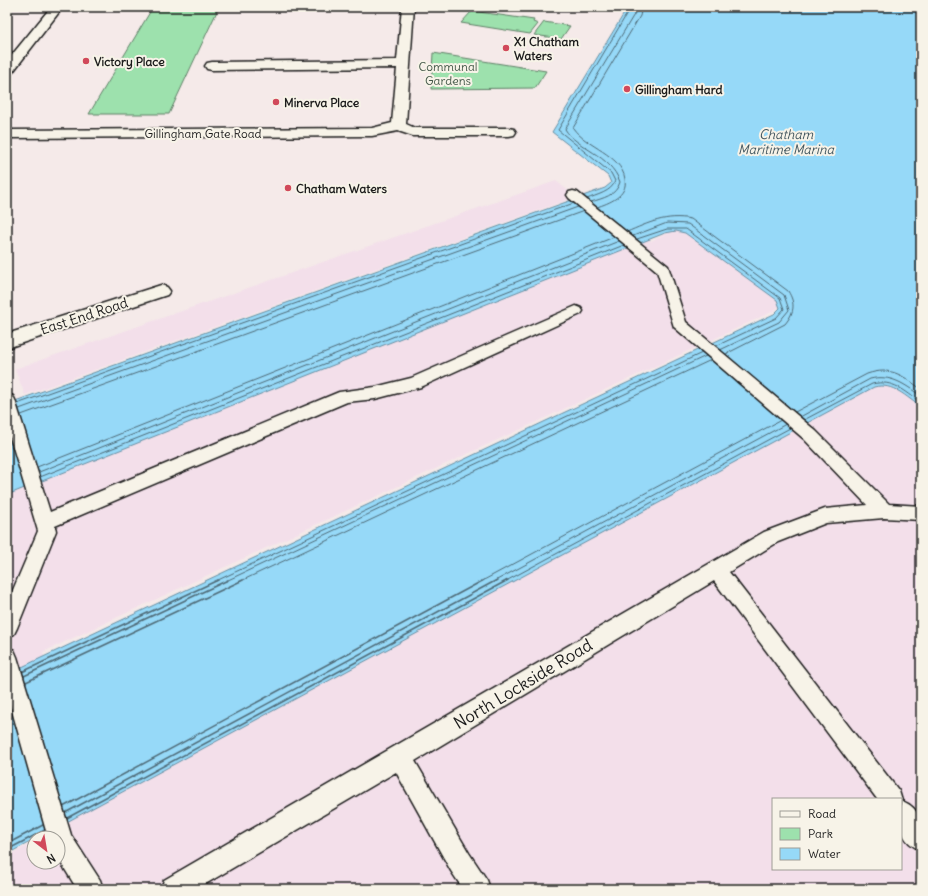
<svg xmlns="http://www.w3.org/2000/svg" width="928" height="896" viewBox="0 0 928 896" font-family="Delius,sans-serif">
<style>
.built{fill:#f3dfea;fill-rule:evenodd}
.green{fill:#9de1ad;stroke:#5c7e64}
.water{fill:#96d9f8;stroke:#658da0}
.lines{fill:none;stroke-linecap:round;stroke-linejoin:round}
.shore-far1{stroke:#4d6874;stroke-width:1}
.shore{stroke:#4d6874;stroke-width:1.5}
.lane-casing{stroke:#1c1c1c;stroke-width:3}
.street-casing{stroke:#1c1c1c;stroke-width:3}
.lane{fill:#f7f3e8;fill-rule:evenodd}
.street{fill:#f7f3e8;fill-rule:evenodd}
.poi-dot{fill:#d1495b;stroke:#f7f3e8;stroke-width:1.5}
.labels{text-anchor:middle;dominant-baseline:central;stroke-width:4;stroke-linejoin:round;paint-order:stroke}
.far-poi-label{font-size:12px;font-weight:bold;fill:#1c1c1c;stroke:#f7f3e8;text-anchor:start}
.far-park-label{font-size:12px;fill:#435748;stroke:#f7f3e8}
.far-street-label{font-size:12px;fill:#1c1c1c;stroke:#f7f3e8}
.far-water-label{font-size:13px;font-style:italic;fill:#41555e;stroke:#f7f3e8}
.street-label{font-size:14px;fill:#1c1c1c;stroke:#f7f3e8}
.near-street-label{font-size:17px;fill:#1c1c1c;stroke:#f7f3e8}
</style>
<rect width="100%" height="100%" fill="#f5eae9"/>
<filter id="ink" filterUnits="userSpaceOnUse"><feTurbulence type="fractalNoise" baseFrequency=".025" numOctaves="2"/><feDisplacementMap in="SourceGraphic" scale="8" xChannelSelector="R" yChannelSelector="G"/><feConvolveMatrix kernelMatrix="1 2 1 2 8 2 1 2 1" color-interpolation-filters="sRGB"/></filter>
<g filter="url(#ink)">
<path class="built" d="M 556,181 L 576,197 L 25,395 L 15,369 Z
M 590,193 L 651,241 L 681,226 L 780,300 L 780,306 L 774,311 L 43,652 L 90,809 L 880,382 L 921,400 L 921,889 L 7,889 L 7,856 L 34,842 L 34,862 L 58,862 L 58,838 L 41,838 L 54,831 L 7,674 L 7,495 L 31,486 L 7,403 L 24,397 L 54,475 L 635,245 L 577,197 ZM 773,799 L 901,799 L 901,869 L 773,869 Z"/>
<path class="green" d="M 153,7 L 219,7 L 169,114 L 89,114 Z
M 472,11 L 534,20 L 533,22 L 538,24 L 530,34 L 461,23 Z
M 544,22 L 570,26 L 561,39 L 534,35 Z
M 433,53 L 546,71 L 535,88 L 431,89 Z"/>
<path class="water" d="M 628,7 L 921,7 L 921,407 C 906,397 893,382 874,387 L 37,838 L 34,838 L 34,840 L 7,854 L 7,674 L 774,314 L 780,308 L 777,300 L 685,233 L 676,231 L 665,233 L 7,495 L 7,404 L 605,188 L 611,183 L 608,176 L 552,132 Z"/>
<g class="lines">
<path class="shore-far1" d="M 587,199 C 596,195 612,192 615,181 L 611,173 L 558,130 L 631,7
M 591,202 C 603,198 616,196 620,182 C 610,154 577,149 565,129 L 635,13 L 636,7
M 597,207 C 609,203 628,196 625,179 C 621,154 586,147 573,128 L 640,16 L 642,7
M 627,232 C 648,223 667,214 691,219 L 788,291 C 796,304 794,313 785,324 L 726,354
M 633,236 L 667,223 L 688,224 L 784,295 L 789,310 L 779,322 L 720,350
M 637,239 L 667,229 L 686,229 L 780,298 L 784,309 L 776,318 L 716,346
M 17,404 L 574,203
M 19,409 L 578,207
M 795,412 L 867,374 C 891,366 902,375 921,389
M 21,415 L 584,211
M 800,417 L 870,379 C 891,374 904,384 921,396
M 804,420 L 872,384 C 893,379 905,391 921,403
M 37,467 L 614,237
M 39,472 L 619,241
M 40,477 L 624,245
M 216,581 L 702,353
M 226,581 L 706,356
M 241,581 L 711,360
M 482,581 L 781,420
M 495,581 L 786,424
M 506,581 L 790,428"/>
<path class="shore" d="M 22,672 L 218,580
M 24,676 L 228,580
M 26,682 L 243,580
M 63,807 L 484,580
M 65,813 L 497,580
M 67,818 L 508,580
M 7,844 L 43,825
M 7,850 L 45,830"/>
<g class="lane-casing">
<path id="lane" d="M 573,191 L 577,192 L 668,266 L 686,322 L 816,431 L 889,504 L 921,506 L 921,520 L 884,518 L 826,523 L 778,542 L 729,572 L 899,791 L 902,801 C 925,810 921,829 921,850 C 896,840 901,821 901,799 L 877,799 L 714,581 L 415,761 L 469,853 L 487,880 L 490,889 L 463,889 L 451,871 L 396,772 L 197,889 L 161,889 L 164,880 L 764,532 L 825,509 L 867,505 L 804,439 L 674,327 L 657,271 L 569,198 L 567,195 L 569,192 Z
M 576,306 L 581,308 L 583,311 L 581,314 L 421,387 L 375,399 L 347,402 L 55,526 L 56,531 L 17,628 L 14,634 L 7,637 L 7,604 L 38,531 L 7,427 L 7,394 L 13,396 L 15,400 L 50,512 L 339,392 L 375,387 L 411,378 Z
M 7,647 L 14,650 L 17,657 L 71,835 L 100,880 L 103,889 L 77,889 L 58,858 L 58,838 L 48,838 L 7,693 Z"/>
</g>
<g class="street-casing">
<path id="street" d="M 51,7 L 63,7 L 12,73 L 7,74 L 7,61 Z
M 402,7 L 414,7 L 406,124 L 415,128 L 509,128 L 514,129 L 516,132 L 514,135 L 509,136 L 413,136 L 398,131 L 372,136 L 7,138 L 7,130 L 372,128 L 392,123 L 397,68 L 212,70 L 207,69 L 205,66 L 207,63 L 212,62 L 397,60 Z
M 161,285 L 167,287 L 170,291 L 167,295 L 7,348 L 7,334 Z"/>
</g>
<use href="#lane" class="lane"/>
<use href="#street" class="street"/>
</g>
</g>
<g class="poi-dot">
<circle cx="506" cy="48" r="4"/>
<circle cx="86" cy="61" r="4"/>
<circle cx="627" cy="89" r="4"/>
<circle cx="276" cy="102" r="4"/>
<circle cx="288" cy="188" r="4"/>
</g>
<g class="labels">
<g class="far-poi-label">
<text x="514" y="41">X1 Chatham<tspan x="514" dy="14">Waters</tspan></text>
<text x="94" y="61">Victory Place</text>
<text x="635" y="89">Gillingham Hard</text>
<text x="284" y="102">Minerva Place</text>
<text x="296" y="188">Chatham Waters</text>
</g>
<g class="far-park-label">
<text x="448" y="66">Communal<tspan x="448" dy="14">Gardens</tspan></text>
</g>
<g class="far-street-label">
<text x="203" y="133">Gillingham Gate Road</text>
</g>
<g class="far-water-label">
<text x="786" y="134">Chatham<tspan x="786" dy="15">Maritime Marina</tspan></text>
</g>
<g class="street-label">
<text transform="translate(84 316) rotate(-18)">East End Road</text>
</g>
<g class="near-street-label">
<text transform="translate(523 684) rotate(-31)">North Lockside Road</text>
</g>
</g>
<rect width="928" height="896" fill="none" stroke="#f7f3e8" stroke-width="24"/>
<rect x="12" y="12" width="904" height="872" fill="none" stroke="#1c1c1c" stroke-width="1.5" filter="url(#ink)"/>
<rect x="772" y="798" width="130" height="72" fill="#f7f3e8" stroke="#9f9d96"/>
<rect x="780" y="811" width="20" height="6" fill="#f7f3e8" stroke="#9f9d96"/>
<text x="808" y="818" font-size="12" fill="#1c1c1c">Road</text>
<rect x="780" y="828" width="20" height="12" fill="#9de1ad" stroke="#9f9d96"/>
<text x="808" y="838" font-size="12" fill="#1c1c1c">Park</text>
<rect x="780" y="848" width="20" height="12" fill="#96d9f8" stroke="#9f9d96"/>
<text x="808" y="858" font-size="12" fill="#1c1c1c">Water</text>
<g transform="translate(46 850) rotate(149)"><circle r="19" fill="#f7f3e8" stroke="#9f9d96"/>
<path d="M0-3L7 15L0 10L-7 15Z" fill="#d1495b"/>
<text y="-6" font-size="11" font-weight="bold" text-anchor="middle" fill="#1c1c1c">N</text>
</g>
</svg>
